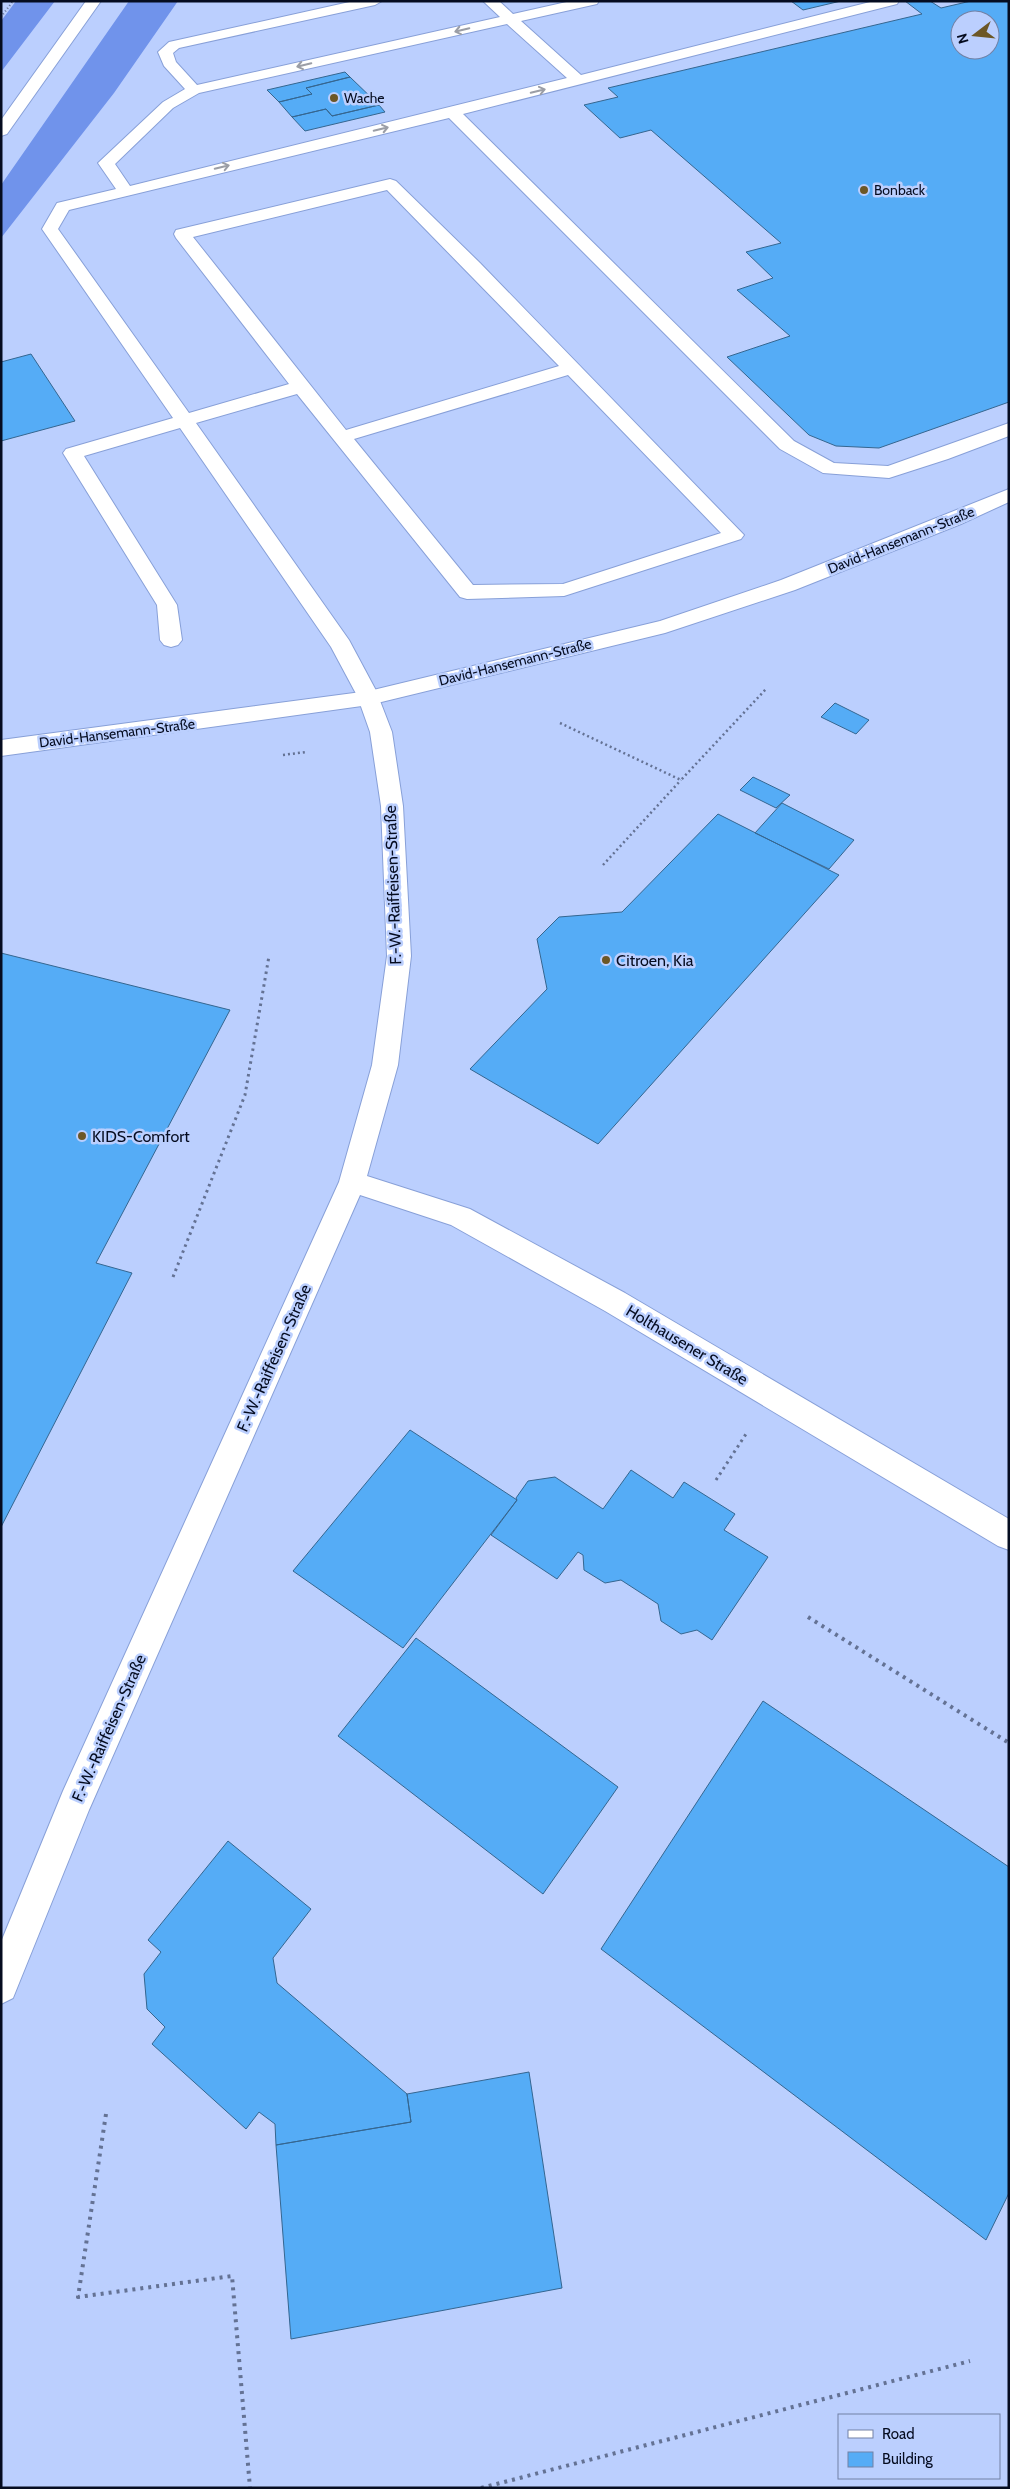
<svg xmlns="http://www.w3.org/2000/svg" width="1010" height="2489" viewBox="0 0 1010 2489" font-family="Cabin,sans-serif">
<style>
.forest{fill:#7093eb}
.building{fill:#55acf6;stroke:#356690;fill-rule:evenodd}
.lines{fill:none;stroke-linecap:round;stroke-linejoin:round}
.lane-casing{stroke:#88a0d8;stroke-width:2}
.street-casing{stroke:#88a0d8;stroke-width:2}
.secondary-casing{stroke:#88a0d8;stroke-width:2}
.path-far3{stroke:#647294;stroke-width:2;stroke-dasharray:1 2.5;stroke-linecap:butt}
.path-far2{stroke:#647294;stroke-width:2.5;stroke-dasharray:2 3;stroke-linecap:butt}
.path-far1{stroke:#647294;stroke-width:3;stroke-dasharray:2.5 4;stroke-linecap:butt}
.path{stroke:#647294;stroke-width:4;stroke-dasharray:3 5;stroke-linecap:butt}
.lane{fill:#fff;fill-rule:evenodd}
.street{fill:#fff;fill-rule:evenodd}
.secondary{fill:#fff;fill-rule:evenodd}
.oneway{stroke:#9b9ea6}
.poi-dot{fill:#6c5726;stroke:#bbcffe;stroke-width:2}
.labels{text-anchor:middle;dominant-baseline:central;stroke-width:5;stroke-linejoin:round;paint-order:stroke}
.far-poi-label{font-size:14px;fill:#050c20;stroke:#bbcffe;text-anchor:start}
.far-street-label{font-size:14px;fill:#050c20;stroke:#bbcffe}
.street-label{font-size:16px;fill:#050c20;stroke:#bbcffe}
.poi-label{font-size:16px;fill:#050c20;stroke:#bbcffe;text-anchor:start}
</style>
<rect width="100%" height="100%" fill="#bbcffe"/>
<path class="forest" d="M 16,1 L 55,1 L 1,72 L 1,21 Z
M 129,1 L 178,1 L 114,93 L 1,238 L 1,185 Z"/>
<path class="building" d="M 791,1 L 841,1 L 803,10 Z
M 905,1 L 930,1 L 941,8 L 971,1 L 1009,1 L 1009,402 L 879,448 L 836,446 L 809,435 L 727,357 L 790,336 L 737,290 L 773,278 L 746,252 L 781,243 L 651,130 L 620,138 L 584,105 L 618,97 L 608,88 L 922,14 ZM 960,20 L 990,20 L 990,50 L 960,50 Z
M 345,72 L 350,77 L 306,88 L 312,94 L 279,102 L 267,90 Z
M 350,77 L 379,105 L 332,116 L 326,109 L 292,117 L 279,102 L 312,94 L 306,88 Z
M 379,105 L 385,112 L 305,131 L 292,117 L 326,109 L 332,116 Z
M 31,354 L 75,421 L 1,441 L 1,362 Z
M 835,703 L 869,720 L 856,734 L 821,717 Z
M 753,777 L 790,795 L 776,808 L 740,790 Z
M 782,803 L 854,840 L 829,869 L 755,833 Z
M 718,814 L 839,875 L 598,1144 L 470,1069 L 547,989 L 537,939 L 559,917 L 622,912 Z
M 1,953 L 230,1010 L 96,1263 L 132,1273 L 1,1527 Z
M 410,1430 L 517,1500 L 403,1648 L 293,1571 Z
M 631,1470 L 673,1498 L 684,1482 L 735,1514 L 724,1530 L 768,1557 L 712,1640 L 697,1630 L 681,1634 L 661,1621 L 658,1604 L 621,1580 L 605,1583 L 584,1570 L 583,1555 L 578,1552 L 557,1579 L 491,1535 L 517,1500 L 516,1498 L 528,1481 L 555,1477 L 603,1509 Z
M 416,1638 L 618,1787 L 543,1894 L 338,1736 Z
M 763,1701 L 1009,1867 L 1009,2193 L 986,2240 L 601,1949 Z
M 228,1841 L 311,1909 L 273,1958 L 277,1983 L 407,2094 L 411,2122 L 276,2145 L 275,2124 L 259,2112 L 246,2129 L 152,2044 L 165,2027 L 147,2009 L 144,1974 L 161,1952 L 148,1940 Z
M 529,2072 L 562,2288 L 291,2339 L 276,2145 L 411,2122 L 407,2094 Z"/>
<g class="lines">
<g class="lane-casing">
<path id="lane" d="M 354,1 L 382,1 L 375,5 L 179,48 L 173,53 L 176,62 L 197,85 L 500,17 L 483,1 L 499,1 L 513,14 L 571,1 L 599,1 L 597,4 L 521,21 L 581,75 L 874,1 L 899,1 L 897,4 L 463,114 L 794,441 L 834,463 L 888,466 L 1009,423 L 1009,436 L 948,459 L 889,478 L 823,473 L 780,449 L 449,118 L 69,210 L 58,229 L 189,413 L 289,384 L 176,238 L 174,234 L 176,230 L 390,179 L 396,181 L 480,263 L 744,535 L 741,539 L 564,596 L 467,599 L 460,597 L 297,394 L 196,423 L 349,640 L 380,698 L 377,703 L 369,705 L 361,703 L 331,647 L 180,428 L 84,456 L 177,605 L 182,640 L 178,645 L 171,647 L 164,645 L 160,640 L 157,605 L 63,453 L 66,449 L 173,418 L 42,229 L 57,203 L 116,189 L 98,163 L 163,102 L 185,89 L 164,66 L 158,52 L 169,42 ZM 507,24 L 567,78 L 130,186 L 115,164 L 173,108 L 199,93 ZM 387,190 L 559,366 L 346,430 L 193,237 ZM 568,375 L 721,533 L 563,584 L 473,585 L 354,439 Z"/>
</g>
<g class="street-casing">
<path id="street" d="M 369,691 L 377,693 L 392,732 L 403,806 L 411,956 L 398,1065 L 367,1176 L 470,1209 L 625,1293 L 1009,1519 L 1009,1550 L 998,1546 L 605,1311 L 451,1225 L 360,1195 L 89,1810 L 13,1998 L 1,2004 L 1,1942 L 63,1791 L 339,1182 L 372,1065 L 387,956 L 381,806 L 370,732 L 358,698 L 361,693 Z"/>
</g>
<g class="secondary-casing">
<path id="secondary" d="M 86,1 L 101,1 L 7,134 L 1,136 L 1,120 Z
M 1009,489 L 1009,502 L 961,524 L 795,590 L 665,633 L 369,705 L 1,756 L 1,740 L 369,691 L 660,621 L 781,580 Z"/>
</g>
<path class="path-far3" d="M 1,17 L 13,1"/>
<path class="path-far2" d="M 560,723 L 681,780 L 766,689
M 283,755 L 306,752
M 603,865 L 681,780"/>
<path class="path-far1" d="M 173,1277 L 245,1095 L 269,956
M 716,1480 L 746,1434"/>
<path class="path" d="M 808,1617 L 1009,1743
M 106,2114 L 78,2297 L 232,2276 L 250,2488
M 481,2488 L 970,2361"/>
<use href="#lane" class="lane"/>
<use href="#street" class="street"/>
<use href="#secondary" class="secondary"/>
</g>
<defs><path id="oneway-shaft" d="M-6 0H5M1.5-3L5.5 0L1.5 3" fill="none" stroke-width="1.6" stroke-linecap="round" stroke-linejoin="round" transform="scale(1.25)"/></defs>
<g class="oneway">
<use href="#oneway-shaft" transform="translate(462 30) rotate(167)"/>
<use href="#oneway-shaft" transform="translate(304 65) rotate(167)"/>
<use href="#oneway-shaft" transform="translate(538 91) rotate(-14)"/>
<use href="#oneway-shaft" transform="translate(381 129) rotate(-13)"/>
<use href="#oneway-shaft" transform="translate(222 167) rotate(-14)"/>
</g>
<g class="poi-dot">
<circle cx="334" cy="98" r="5"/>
<circle cx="864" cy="190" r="5"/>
<circle cx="606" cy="960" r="5"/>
<circle cx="82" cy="1136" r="5"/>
</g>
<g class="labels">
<g class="far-poi-label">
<text x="344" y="98">Wache</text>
<text x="874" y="190">Bonback</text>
</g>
<g class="far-street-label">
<text transform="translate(901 540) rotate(-22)">David-Hansemann-Straße</text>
<text transform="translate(515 662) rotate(-14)">David-Hansemann-Straße</text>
<text transform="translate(117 733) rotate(-7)">David-Hansemann-Straße</text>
</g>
<g class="street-label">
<text transform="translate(393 885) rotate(-92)">F.-W.-Raiffeisen-Straße</text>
<text transform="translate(687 1345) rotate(31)">Holthausener Straße</text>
<text transform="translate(274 1358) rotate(-66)">F.-W.-Raiffeisen-Straße</text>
<text transform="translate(109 1728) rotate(-66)">F.-W.-Raiffeisen-Straße</text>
</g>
<g class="poi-label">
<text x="616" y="960">Citroen, Kia</text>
<text x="92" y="1136">KIDS-Comfort</text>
</g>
</g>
<rect width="1010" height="2489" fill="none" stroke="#050c20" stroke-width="5"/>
<rect x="838" y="2414" width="162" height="65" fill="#bbcffe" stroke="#7281a5"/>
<rect x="848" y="2430" width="25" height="8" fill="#ffffff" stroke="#7281a5"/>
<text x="882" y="2439" font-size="15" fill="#050c20">Road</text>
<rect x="848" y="2452" width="25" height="15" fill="#55acf6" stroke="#7281a5"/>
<text x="882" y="2464" font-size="15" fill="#050c20">Building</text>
<g transform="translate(975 35) rotate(254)"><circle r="24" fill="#bbcffe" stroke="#7281a5"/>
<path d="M0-4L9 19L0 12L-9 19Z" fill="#6c5726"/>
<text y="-8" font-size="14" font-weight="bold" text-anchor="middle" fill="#050c20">N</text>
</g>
</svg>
